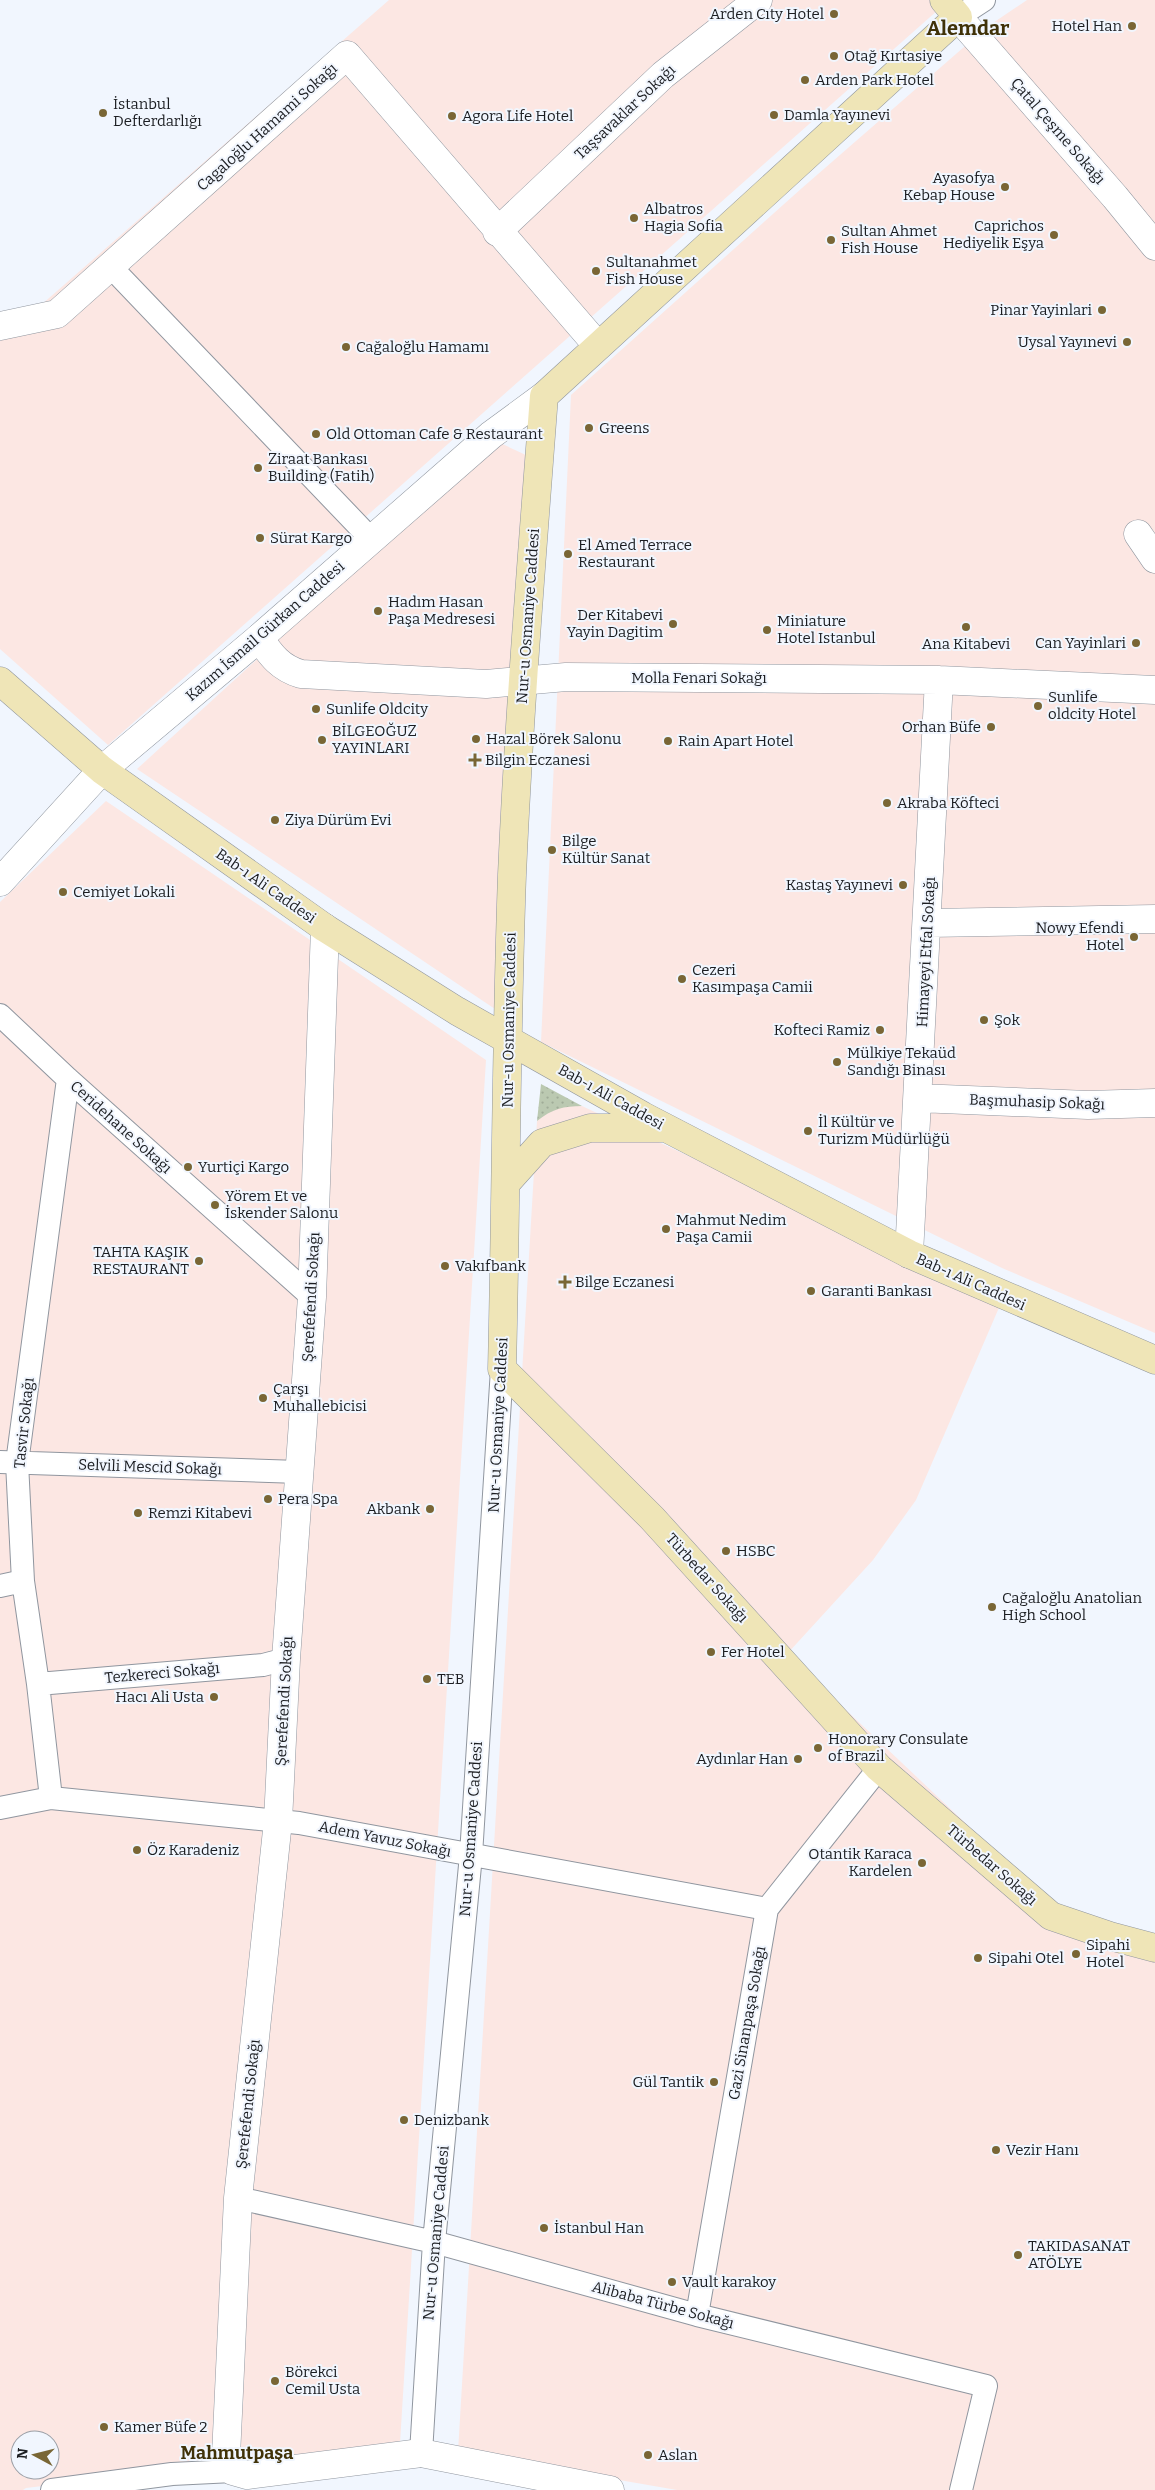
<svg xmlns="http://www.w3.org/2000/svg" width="1155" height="2490" viewBox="0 0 1155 2490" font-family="Bitter,serif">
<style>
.commercial{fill:#fce7e3;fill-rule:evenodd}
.grass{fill:url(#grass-dots)}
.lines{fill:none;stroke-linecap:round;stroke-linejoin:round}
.pedestrian-casing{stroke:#90969f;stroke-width:24}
.minor-casing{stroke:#90969f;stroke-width:29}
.tertiary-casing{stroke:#90969f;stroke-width:29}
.secondary-casing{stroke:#90969f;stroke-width:29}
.pedestrian{stroke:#fff;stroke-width:22}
.minor{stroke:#fff;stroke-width:28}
.tertiary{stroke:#fff;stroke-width:28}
.secondary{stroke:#efe5b7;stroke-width:28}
.poi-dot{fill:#796635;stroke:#f1f6fe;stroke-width:2}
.labels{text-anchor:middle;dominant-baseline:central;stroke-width:4;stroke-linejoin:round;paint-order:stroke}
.poi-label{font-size:15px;fill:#1b1d21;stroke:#f1f6fe;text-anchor:start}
.street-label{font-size:15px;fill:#1b1d21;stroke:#f1f6fe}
.quarter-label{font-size:18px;font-weight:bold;fill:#403208;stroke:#f1f6fe}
.district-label{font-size:20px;font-weight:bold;fill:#403208;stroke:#f1f6fe}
</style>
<defs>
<pattern id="grass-dots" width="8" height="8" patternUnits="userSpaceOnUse" patternTransform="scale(1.25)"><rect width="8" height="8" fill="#bbc9b1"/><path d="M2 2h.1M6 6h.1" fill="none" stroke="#a0ac98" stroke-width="1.8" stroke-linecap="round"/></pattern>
</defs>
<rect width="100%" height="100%" fill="#f1f6fe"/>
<path class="commercial" d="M 389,0 L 931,0 L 938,10 L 108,745 L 0,649 L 0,341 Z
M 1027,0 L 1155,0 L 1155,1333 L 1002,1268 L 541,1042 L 571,395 L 802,188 L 987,27 Z
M 496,441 L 528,456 L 495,1009 L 137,769 Z
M 106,801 L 486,1060 L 400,2443 L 26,2488 L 23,2490 L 0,2490 L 0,902 ZM 20,2440 L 50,2440 L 50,2470 L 20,2470 Z
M 568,1106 L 582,1106 L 1001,1303 L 916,1500 L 873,1560 L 787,1654 L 1054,1907 L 1155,1940 L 1155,2490 L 677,2490 L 458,2452 L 537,1121 L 550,1110 Z"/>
<path class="grass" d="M 541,1084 L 582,1106 C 564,1106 552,1109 537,1121 Z"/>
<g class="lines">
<g class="pedestrian-casing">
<path id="pedestrian" d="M 958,17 L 984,0
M 110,266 L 371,539
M 0,1015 L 68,1079 L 312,1297
M 0,1462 L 299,1472
M 0,1586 L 23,1581
M 38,1684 L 263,1665 L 286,1659
M 51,1798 L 38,1684 L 23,1581 L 17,1463 L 68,1079
M 0,1808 L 51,1798 L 299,1823 L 767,1909
M 238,2198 L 434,2242 L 697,2315 L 986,2386 L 961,2490
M 697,2315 L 767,1909 L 879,1768
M 421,2453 L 434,2242 L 471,1855 L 502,1369
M 52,2490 L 172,2474 L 233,2471"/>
</g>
<g class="minor-casing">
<path id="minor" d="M 958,17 L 1115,197 L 1155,246
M 497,232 L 663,75 L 758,0
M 0,326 L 57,314 L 347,55 L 598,346
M 1138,534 L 1155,559
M 259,638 C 271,655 280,668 301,674 L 486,684 L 566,677 L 939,680 L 1155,690
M 0,882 L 102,770
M 928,923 L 1155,919
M 918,1098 L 1088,1105 L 1155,1103
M 909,1254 L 939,680"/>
</g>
<g class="tertiary-casing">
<path id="tertiary" d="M 102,770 L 259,638 L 491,435 L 544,396
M 325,928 L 312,1297 L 286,1659 L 278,1821 L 238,2198 L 226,2456 L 233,2471 L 247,2475 L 421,2453 L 610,2490"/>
</g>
<g class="secondary-casing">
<path id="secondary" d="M 944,0 L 958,17 L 544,396 C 532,555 519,715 512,875 C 506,1040 506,1205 502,1369 L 652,1518 L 879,1768 L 1051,1916 L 1110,1936 L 1155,1948
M 0,681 L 102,770 L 325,928 L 457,1011 L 643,1116 L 909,1254 L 1155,1360
M 507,1182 L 542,1143 L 590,1128 L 663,1128"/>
</g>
<use href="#pedestrian" class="pedestrian"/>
<use href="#minor" class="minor"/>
<use href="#tertiary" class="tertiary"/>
<use href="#secondary" class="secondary"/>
</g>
<g class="poi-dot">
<circle cx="834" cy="14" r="5"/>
<circle cx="1132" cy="26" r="5"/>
<circle cx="834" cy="56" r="5"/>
<circle cx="805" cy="80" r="5"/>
<circle cx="103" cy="113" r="5"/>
<circle cx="774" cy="115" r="5"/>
<circle cx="452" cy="116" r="5"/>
<circle cx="1005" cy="187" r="5"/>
<circle cx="634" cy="218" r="5"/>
<circle cx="1054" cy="235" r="5"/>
<circle cx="831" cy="240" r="5"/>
<circle cx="596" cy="271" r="5"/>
<circle cx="1102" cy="310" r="5"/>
<circle cx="1127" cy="342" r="5"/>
<circle cx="346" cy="347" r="5"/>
<circle cx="589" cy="428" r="5"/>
<circle cx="316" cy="434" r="5"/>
<circle cx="258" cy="468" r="5"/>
<circle cx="260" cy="538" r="5"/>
<circle cx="568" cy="554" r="5"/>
<circle cx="378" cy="611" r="5"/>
<circle cx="673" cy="624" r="5"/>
<circle cx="966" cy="627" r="5"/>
<circle cx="767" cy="630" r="5"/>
<circle cx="1136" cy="643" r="5"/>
<circle cx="1038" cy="706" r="5"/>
<circle cx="316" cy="709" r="5"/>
<circle cx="991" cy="727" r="5"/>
<circle cx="476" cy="739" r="5"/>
<circle cx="322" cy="740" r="5"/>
<circle cx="668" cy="741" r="5"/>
<path d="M472.5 752.5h5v5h5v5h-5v5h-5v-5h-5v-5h5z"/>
<circle cx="887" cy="803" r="5"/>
<circle cx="275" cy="820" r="5"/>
<circle cx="552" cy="850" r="5"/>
<circle cx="903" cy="885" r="5"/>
<circle cx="63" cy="892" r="5"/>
<circle cx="1134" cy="937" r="5"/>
<circle cx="682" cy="979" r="5"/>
<circle cx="984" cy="1020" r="5"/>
<circle cx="880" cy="1030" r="5"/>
<circle cx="837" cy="1062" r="5"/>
<circle cx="808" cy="1131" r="5"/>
<circle cx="188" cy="1167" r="5"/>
<circle cx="215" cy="1205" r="5"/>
<circle cx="666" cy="1229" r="5"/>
<circle cx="199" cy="1261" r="5"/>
<circle cx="445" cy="1266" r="5"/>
<path d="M562.5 1274.5h5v5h5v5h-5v5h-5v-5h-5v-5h5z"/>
<circle cx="811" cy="1291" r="5"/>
<circle cx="263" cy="1398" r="5"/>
<circle cx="268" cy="1499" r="5"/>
<circle cx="430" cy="1509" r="5"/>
<circle cx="138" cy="1513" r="5"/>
<circle cx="726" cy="1551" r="5"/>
<circle cx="992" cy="1607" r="5"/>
<circle cx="711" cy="1652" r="5"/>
<circle cx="427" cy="1679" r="5"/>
<circle cx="214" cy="1697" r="5"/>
<circle cx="818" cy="1748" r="5"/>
<circle cx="798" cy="1759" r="5"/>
<circle cx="137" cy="1850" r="5"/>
<circle cx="922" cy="1863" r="5"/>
<circle cx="1076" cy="1954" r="5"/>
<circle cx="978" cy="1958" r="5"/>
<circle cx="714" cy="2082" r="5"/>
<circle cx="404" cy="2120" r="5"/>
<circle cx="996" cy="2150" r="5"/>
<circle cx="544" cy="2228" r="5"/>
<circle cx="1018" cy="2255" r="5"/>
<circle cx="672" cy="2282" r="5"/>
<circle cx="275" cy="2381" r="5"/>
<circle cx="104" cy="2427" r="5"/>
<circle cx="648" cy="2455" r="5"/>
</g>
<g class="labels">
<g class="poi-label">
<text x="824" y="14" text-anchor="end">Arden Cıty Hotel</text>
<text x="1122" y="26" text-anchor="end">Hotel Han</text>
<text x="844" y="56">Otağ Kırtasiye</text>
<text x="815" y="80">Arden Park Hotel</text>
<text x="113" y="104">İstanbul<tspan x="113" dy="17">Defterdarlığı</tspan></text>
<text x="784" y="115">Damla Yayınevi</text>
<text x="462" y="116">Agora Life Hotel</text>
<text x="995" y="178" text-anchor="end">Ayasofya<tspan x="995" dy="17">Kebap House</tspan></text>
<text x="644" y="209">Albatros<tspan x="644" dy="17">Hagia Sofia</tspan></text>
<text x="1044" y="226" text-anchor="end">Caprichos<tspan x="1044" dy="17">Hediyelik Eşya</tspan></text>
<text x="841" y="231">Sultan Ahmet<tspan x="841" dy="17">Fish House</tspan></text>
<text x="606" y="262">Sultanahmet<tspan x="606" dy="17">Fish House</tspan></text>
<text x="1092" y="310" text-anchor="end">Pinar Yayinlari</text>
<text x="1117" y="342" text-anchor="end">Uysal Yayınevi</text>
<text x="356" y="347">Cağaloğlu Hamamı</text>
<text x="599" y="428">Greens</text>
<text x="326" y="434">Old Ottoman Cafe &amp; Restaurant</text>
<text x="268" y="459">Ziraat Bankası<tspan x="268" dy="17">Building (Fatih)</tspan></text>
<text x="270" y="538">Sürat Kargo</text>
<text x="578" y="545">El Amed Terrace<tspan x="578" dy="17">Restaurant</tspan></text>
<text x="388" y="602">Hadım Hasan<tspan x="388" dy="17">Paşa Medresesi</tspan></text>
<text x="663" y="615" text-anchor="end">Der Kitabevi<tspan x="663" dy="17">Yayin Dagitim</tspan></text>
<text x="777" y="621">Miniature<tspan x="777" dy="17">Hotel Istanbul</tspan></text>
<text x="1126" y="643" text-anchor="end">Can Yayinlari</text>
<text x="966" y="644" text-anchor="middle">Ana Kitabevi</text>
<text x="1048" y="697">Sunlife<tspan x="1048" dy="17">oldcity Hotel</tspan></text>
<text x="326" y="709">Sunlife Oldcity</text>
<text x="981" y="727" text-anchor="end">Orhan Büfe</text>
<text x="332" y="731">BİLGEOĞUZ<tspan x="332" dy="17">YAYINLARI</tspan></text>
<text x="486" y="739">Hazal Börek Salonu</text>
<text x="678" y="741">Rain Apart Hotel</text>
<text x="485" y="760">Bilgin Eczanesi</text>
<text x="897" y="803">Akraba Köfteci</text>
<text x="285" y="820">Ziya Dürüm Evi</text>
<text x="562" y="841">Bilge<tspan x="562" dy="17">Kültür Sanat</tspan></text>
<text x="893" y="885" text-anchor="end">Kastaş Yayınevi</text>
<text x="73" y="892">Cemiyet Lokali</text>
<text x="1124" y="928" text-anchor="end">Nowy Efendi<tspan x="1124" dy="17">Hotel</tspan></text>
<text x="692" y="970">Cezeri<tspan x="692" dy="17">Kasımpaşa Camii</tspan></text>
<text x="994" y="1020">Şok</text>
<text x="870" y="1030" text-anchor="end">Kofteci Ramiz</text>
<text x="847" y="1053">Mülkiye Tekaüd<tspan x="847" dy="17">Sandığı Binası</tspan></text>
<text x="818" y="1122">İl Kültür ve<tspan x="818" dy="17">Turizm Müdürlüğü</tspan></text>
<text x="198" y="1167">Yurtiçi Kargo</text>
<text x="225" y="1196">Yörem Et ve<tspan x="225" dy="17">İskender Salonu</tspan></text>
<text x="676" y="1220">Mahmut Nedim<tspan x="676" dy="17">Paşa Camii</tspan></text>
<text x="189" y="1252" text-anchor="end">TAHTA KAŞIK<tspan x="189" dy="17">RESTAURANT</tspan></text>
<text x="455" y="1266">Vakıfbank</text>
<text x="575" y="1282">Bilge Eczanesi</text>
<text x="821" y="1291">Garanti Bankası</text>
<text x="273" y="1389">Çarşı<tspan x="273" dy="17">Muhallebicisi</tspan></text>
<text x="278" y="1499">Pera Spa</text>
<text x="420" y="1509" text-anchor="end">Akbank</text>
<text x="148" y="1513">Remzi Kitabevi</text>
<text x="736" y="1551">HSBC</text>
<text x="1002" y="1598">Cağaloğlu Anatolian<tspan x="1002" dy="17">High School</tspan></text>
<text x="721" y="1652">Fer Hotel</text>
<text x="437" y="1679">TEB</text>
<text x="204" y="1697" text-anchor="end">Hacı Ali Usta</text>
<text x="828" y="1739">Honorary Consulate<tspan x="828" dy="17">of Brazil</tspan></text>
<text x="788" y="1759" text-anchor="end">Aydınlar Han</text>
<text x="147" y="1850">Öz Karadeniz</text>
<text x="912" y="1854" text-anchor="end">Otantik Karaca<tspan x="912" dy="17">Kardelen</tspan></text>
<text x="1086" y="1945">Sipahi<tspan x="1086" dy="17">Hotel</tspan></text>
<text x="988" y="1958">Sipahi Otel</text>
<text x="704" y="2082" text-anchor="end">Gül Tantik</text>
<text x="414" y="2120">Denizbank</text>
<text x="1006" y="2150">Vezir Hanı</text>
<text x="554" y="2228">İstanbul Han</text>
<text x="1028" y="2246">TAKIDASANAT<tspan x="1028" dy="17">ATÖLYE</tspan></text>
<text x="682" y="2282">Vault karakoy</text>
<text x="285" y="2372">Börekci<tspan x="285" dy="17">Cemil Usta</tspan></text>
<text x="114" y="2427">Kamer Büfe 2</text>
<text x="658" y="2455">Aslan</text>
</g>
<g class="street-label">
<text transform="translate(625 112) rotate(-43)">Taşsavaklar Sokağı</text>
<text transform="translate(267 127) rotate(-42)">Cagaloğlu Hamami Sokağı</text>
<text transform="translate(1058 131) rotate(49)">Çatal Çeşme Sokağı</text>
<text transform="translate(528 616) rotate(-86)">Nur-u Osmaniye Caddesi</text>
<text transform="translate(265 631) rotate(-41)">Kazım İsmail Gürkan Caddesi</text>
<text x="699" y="678">Molla Fenari Sokağı</text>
<text transform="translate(266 886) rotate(35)">Bab-ı Ali Caddesi</text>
<text transform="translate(926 952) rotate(-87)">Himayeyi Etfal Sokağı</text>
<text transform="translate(509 1020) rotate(-89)">Nur-u Osmaniye Caddesi</text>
<text transform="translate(611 1097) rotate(29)">Bab-ı Ali Caddesi</text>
<text transform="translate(1037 1102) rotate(2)">Başmuhasip Sokağı</text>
<text transform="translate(121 1127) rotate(42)">Ceridehane Sokağı</text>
<text transform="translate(971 1282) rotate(24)">Bab-ı Ali Caddesi</text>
<text transform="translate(311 1297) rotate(-87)">Şerefefendi Sokağı</text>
<text transform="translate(24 1423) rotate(-84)">Tasvir Sokağı</text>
<text transform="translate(498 1425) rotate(-87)">Nur-u Osmaniye Caddesi</text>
<text transform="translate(150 1467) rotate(2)">Selvili Mescid Sokağı</text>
<text transform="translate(707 1578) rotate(48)">Türbedar Sokağı</text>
<text transform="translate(162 1673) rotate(-5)">Tezkereci Sokağı</text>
<text transform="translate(284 1701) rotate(-87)">Şerefefendi Sokağı</text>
<text transform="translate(471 1829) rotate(-86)">Nur-u Osmaniye Caddesi</text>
<text transform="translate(385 1839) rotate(11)">Adem Yavuz Sokağı</text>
<text transform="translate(992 1865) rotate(41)">Türbedar Sokağı</text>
<text transform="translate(747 2023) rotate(-80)">Gazi Sinanpaşa Sokağı</text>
<text transform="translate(248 2104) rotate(-84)">Şerefefendi Sokağı</text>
<text transform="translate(436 2233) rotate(-85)">Nur-u Osmaniye Caddesi</text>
<text transform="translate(663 2305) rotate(15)">Alibaba Türbe Sokağı</text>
</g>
<g class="quarter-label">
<text x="237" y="2453">Mahmutpaşa</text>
</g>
<g class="district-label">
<text x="968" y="28">Alemdar</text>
</g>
</g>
<g transform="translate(35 2455) rotate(277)"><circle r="24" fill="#f1f6fe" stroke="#9b9fa6"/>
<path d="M0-4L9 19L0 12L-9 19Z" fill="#796635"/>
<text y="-8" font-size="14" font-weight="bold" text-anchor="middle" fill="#1b1d21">N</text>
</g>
</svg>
